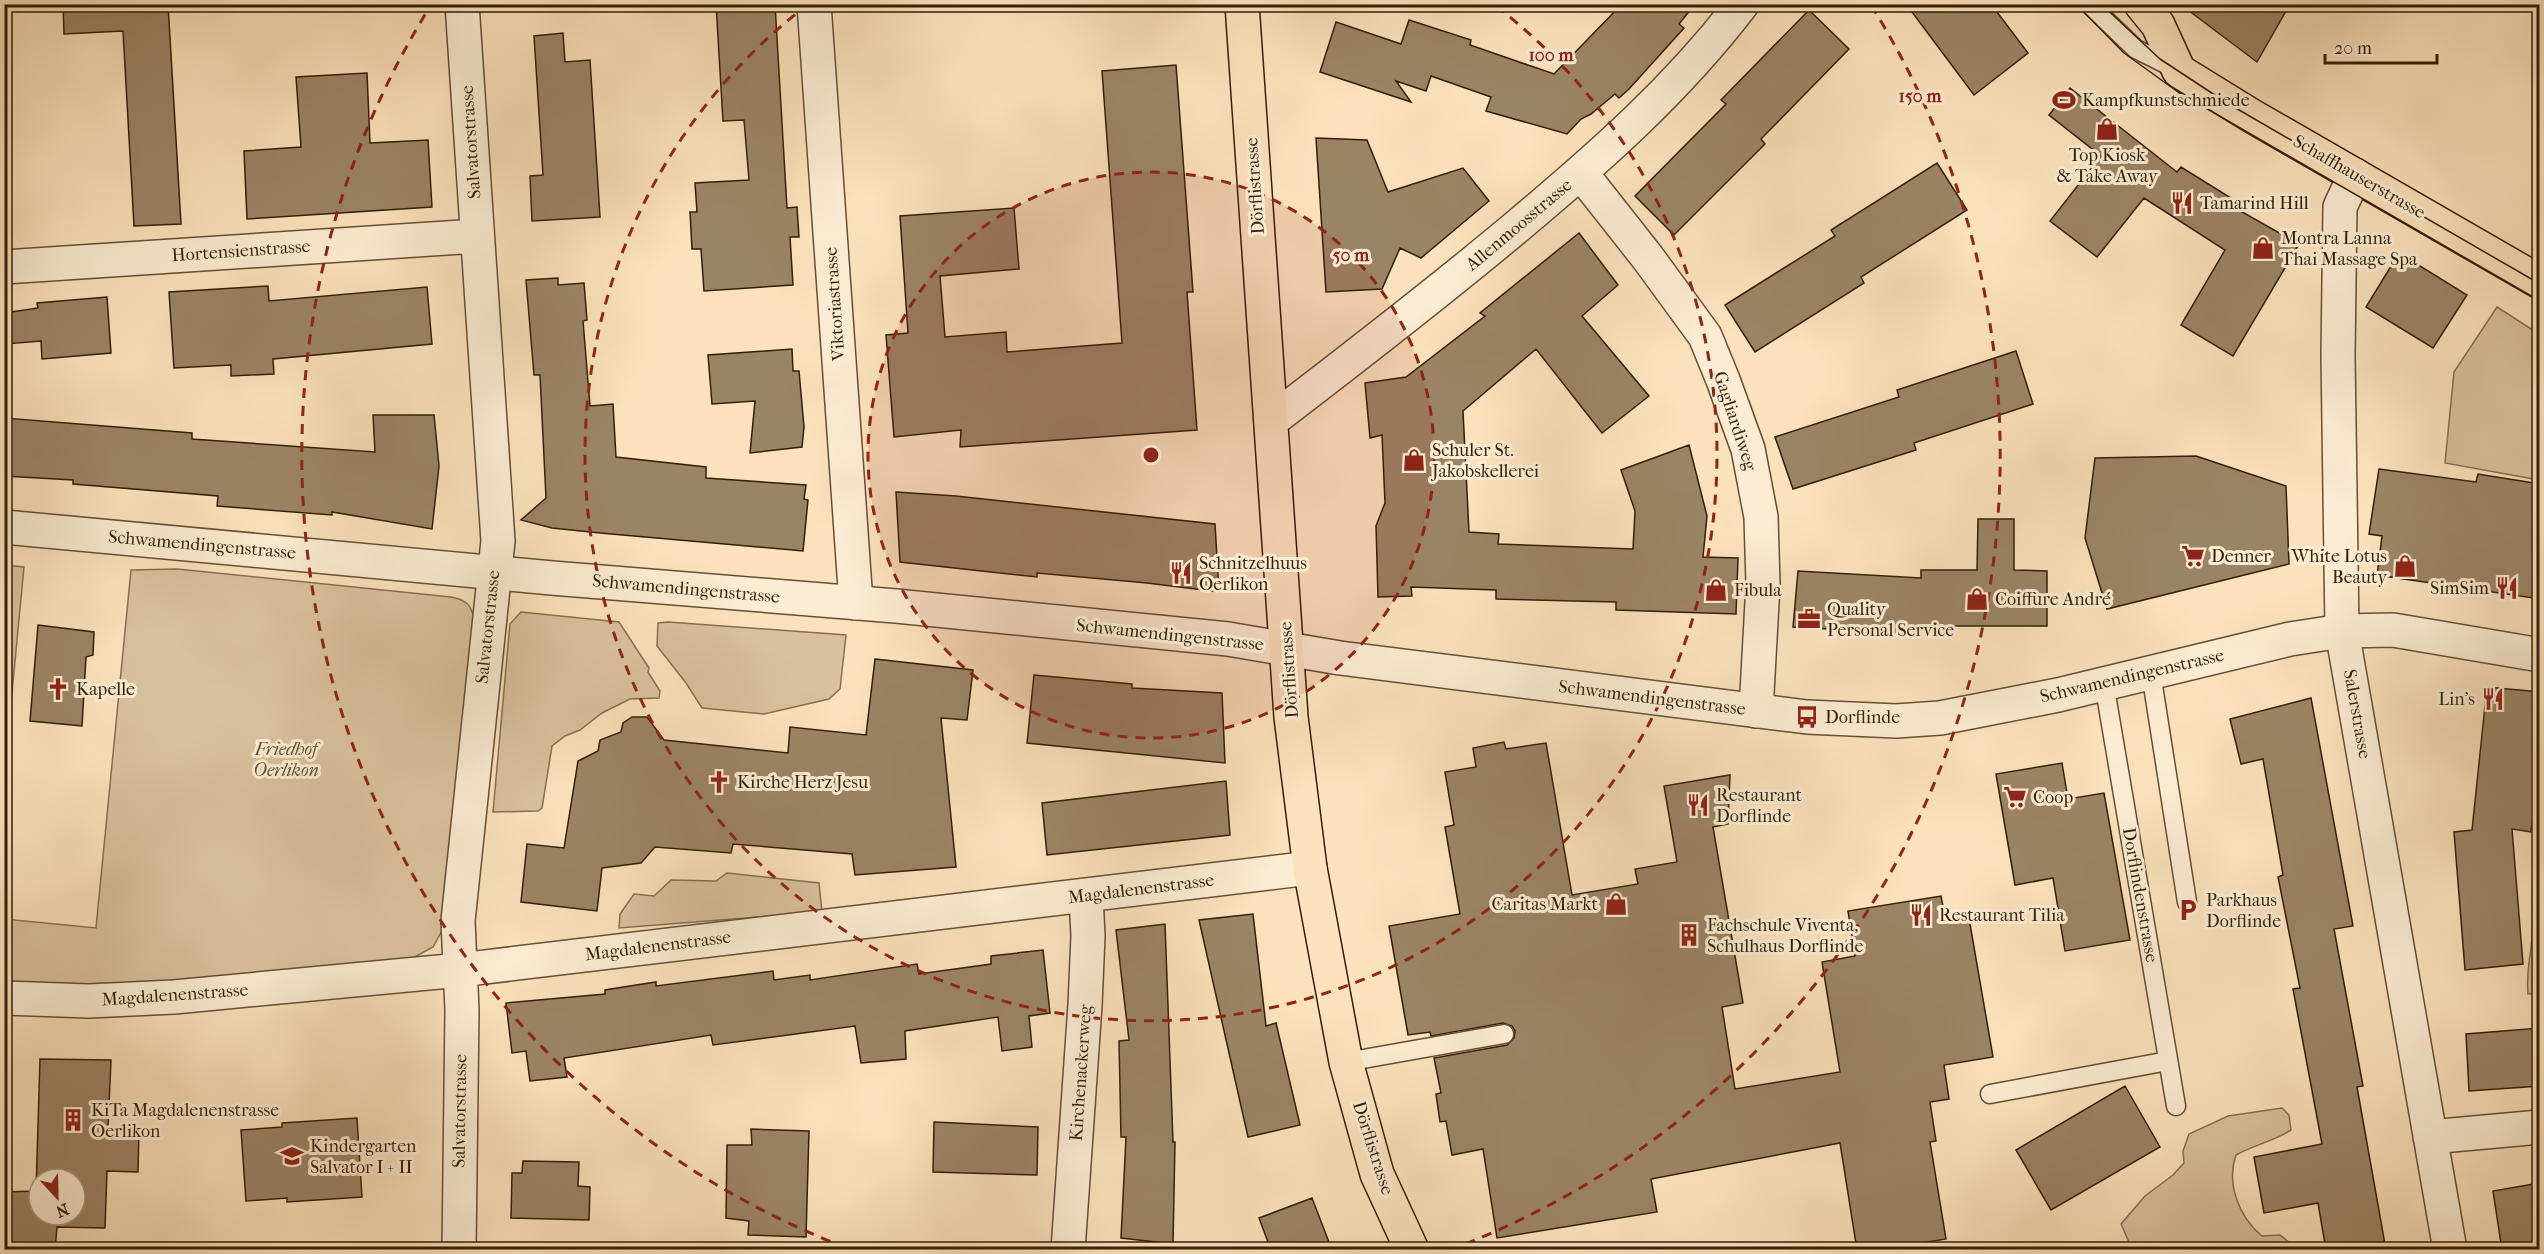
<svg xmlns="http://www.w3.org/2000/svg" width="2544" height="1254" viewBox="0 0 2544 1254" font-family="'IM FELL French Canon',serif">
<style>
.green{fill:#d9c19d;stroke:#867052;stroke-width:1.5}
.building{fill:#9b8465;stroke:#331e06;stroke-width:1.5;fill-rule:evenodd}
.lines{fill:none;stroke-linecap:round;stroke-linejoin:round}
.service-casing{stroke:#654f34;stroke-width:21}
.minor-casing{stroke:#654f34;stroke-width:36}
.tertiary-casing{stroke:#654f34;stroke-width:36}
.primary-casing{stroke:#331e06;stroke-width:36}
.service{stroke:#fcecd3;stroke-width:18}
.minor{stroke:#fcecd3;stroke-width:33}
.tertiary{stroke:#fcecd3;stroke-width:33}
.primary{stroke:#fbe2bc;stroke-width:33}
.tram{stroke:#331e06;stroke-width:1.5}
.ring{fill:none;stroke:#8f2418;stroke-width:3;stroke-dasharray:10 8}
.labels{text-anchor:middle;dominant-baseline:central;stroke-width:6;stroke-linejoin:round;paint-order:stroke}
.poi-label{font-size:18px;fill:#331e06;stroke:#fcecd3;text-anchor:start}
.street-label{font-size:18px;fill:#331e06;stroke:#fcecd3}
.park-label{font-size:18px;font-style:italic;fill:#654f33;stroke:#fcecd3}
.centre{fill:#8f2418;stroke:#fcecd3;stroke-width:3}
.ring-label{font-size:18px;text-anchor:middle;font-weight:bold;fill:#8f2418;stroke:#fcecd3;stroke-width:6;stroke-linejoin:round;paint-order:stroke}
</style>
<rect width="100%" height="100%" fill="#fbe2bc"/>
<filter id="stains"><feTurbulence type="fractalNoise" baseFrequency=".00333" numOctaves="4"/><feColorMatrix values="0 0 0 0 .2 0 0 0 0 .09 0 0 0 0 .02 0 0 0 .5 -.17"/></filter>
<radialGradient id="worn" r=".72"><stop offset=".6" stop-color="#630" stop-opacity="0"/><stop offset="1" stop-color="#630" stop-opacity=".3"/></radialGradient>
<path class="green" d="M 2497,307 L 2539,334 L 2539,480 L 2445,463 L 2454,372 Z
M 5,565 L 24,567 L 5,766 L 4,565 Z
M 177,569 L 451,597 C 466,600 471,604 474,619 L 443,929 L 433,947 L 411,959 L 181,985 L 5,984 L 5,919 L 96,928 L 131,570 Z
M 521,612 L 619,622 L 649,668 L 648,672 L 660,691 L 659,698 L 630,699 L 602,713 L 580,730 L 565,736 L 552,746 L 542,808 L 538,811 L 493,812 L 510,624 Z
M 668,622 L 846,635 L 840,689 L 829,699 L 764,714 L 702,708 L 686,683 L 657,646 L 658,623 Z
M 2539,831 L 2539,993 L 2528,994 C 2526,974 2530,958 2532,939 C 2534,903 2529,866 2539,831 Z
M 727,873 L 819,883 L 822,912 L 619,928 L 620,914 L 634,894 L 654,896 L 671,880 L 716,881 Z
M 2282,1108 L 2289,1115 L 2291,1130 C 2274,1141 2254,1145 2236,1155 C 2226,1184 2239,1217 2262,1236 L 2280,1235 L 2297,1249 L 2132,1249 L 2121,1224 L 2145,1196 L 2173,1175 L 2184,1163 L 2183,1151 L 2189,1134 L 2228,1116 Z"/>
<path class="building" d="M 63,4 L 168,4 L 181,224 L 134,226 L 123,31 L 64,34 Z
M 716,4 L 775,4 L 787,208 L 797,207 L 799,237 L 790,237 L 793,285 L 704,291 L 701,249 L 692,249 L 690,212 L 697,212 L 695,183 L 749,180 L 744,120 L 723,121 Z
M 1622,4 L 1695,4 L 1679,24 L 1684,28 L 1629,89 L 1619,98 L 1615,94 L 1591,114 L 1581,119 L 1567,134 L 1486,111 L 1491,97 L 1431,76 L 1426,91 L 1396,81 L 1411,102 L 1320,72 L 1336,22 L 1401,44 L 1409,20 L 1471,40 L 1470,45 L 1554,74 Z
M 1906,4 L 1991,4 L 2028,53 L 1974,95 Z
M 2180,4 L 2290,4 L 2257,62 Z
M 1809,10 L 1849,49 L 1761,139 L 1765,144 L 1674,235 L 1635,196 L 1726,104 L 1721,100 Z
M 563,33 L 565,62 L 590,60 L 600,217 L 532,221 L 530,176 L 543,175 L 534,36 Z
M 1176,65 L 1193,292 L 1187,292 L 1197,430 L 960,447 L 961,430 L 894,437 L 886,335 L 908,333 L 900,216 L 1014,208 L 1019,269 L 940,276 L 945,337 L 1006,332 L 1007,352 L 1122,343 L 1102,71 Z
M 367,73 L 370,143 L 428,140 L 432,207 L 247,219 L 244,151 L 301,147 L 296,77 Z
M 2070,88 L 2177,172 L 2181,167 L 2231,198 L 2228,204 L 2299,244 L 2233,356 L 2181,325 L 2225,250 L 2144,198 L 2097,257 L 2050,221 L 2101,156 L 2049,115 Z
M 1316,138 L 1367,140 L 1388,192 L 1463,168 L 1489,201 L 1421,258 L 1400,248 L 1382,289 L 1326,292 Z
M 1937,163 L 1967,210 L 1861,277 L 1864,283 L 1755,352 L 1725,305 L 1835,236 L 1831,230 Z
M 1579,233 L 1618,285 L 1582,316 L 1649,396 L 1602,433 L 1536,349 L 1463,411 L 1469,532 L 1499,534 L 1498,544 L 1633,549 L 1635,511 L 1621,470 L 1689,445 L 1707,516 L 1703,557 L 1738,558 L 1736,614 L 1616,610 L 1616,602 L 1496,599 L 1496,590 L 1411,587 L 1412,596 L 1378,597 L 1376,526 L 1385,503 L 1382,435 L 1370,438 L 1365,383 L 1406,377 L 1485,316 L 1480,313 Z
M 2399,253 L 2467,295 L 2433,348 L 2366,307 Z
M 558,278 L 558,285 L 584,283 L 587,320 L 583,321 L 590,406 L 613,404 L 616,457 L 706,467 L 706,478 L 806,485 L 804,499 L 808,500 L 803,551 L 600,533 L 552,528 L 521,520 L 546,498 L 540,375 L 534,375 L 526,280 Z
M 268,286 L 269,301 L 427,287 L 432,344 L 273,359 L 274,374 L 231,376 L 231,365 L 174,368 L 169,292 Z
M 107,297 L 111,353 L 42,359 L 41,341 L 5,344 L 5,313 L 38,308 L 37,303 Z
M 792,349 L 793,371 L 799,371 L 804,427 L 802,447 L 750,453 L 755,401 L 712,404 L 708,355 Z
M 2016,351 L 2033,404 L 1914,443 L 1916,450 L 1793,489 L 1775,437 L 1899,397 L 1897,390 Z
M 373,415 L 434,415 L 439,466 L 432,529 L 332,512 L 332,515 L 217,506 L 218,496 L 73,484 L 73,480 L 4,476 L 4,418 L 192,433 L 192,439 L 375,452 Z
M 2196,456 L 2286,486 L 2289,564 L 2107,609 L 2085,538 L 2095,458 Z
M 2379,469 L 2476,482 L 2478,474 L 2540,484 L 2540,599 L 2377,575 L 2382,536 L 2369,534 Z
M 896,492 L 956,496 L 1215,524 L 1219,592 L 1147,583 L 1037,573 L 1037,577 L 900,562 Z
M 1978,519 L 2014,519 L 2014,570 L 2047,571 L 2047,626 L 1920,626 L 1920,634 L 1793,627 L 1798,571 L 1921,578 L 1921,570 L 1977,570 Z
M 38,625 L 94,632 L 93,655 L 86,657 L 82,726 L 30,721 Z
M 875,659 L 973,670 L 967,720 L 941,718 L 956,867 L 855,875 L 852,854 L 733,844 L 731,853 L 655,847 L 641,863 L 602,868 L 597,911 L 521,902 L 527,844 L 564,848 L 578,761 L 598,751 L 600,740 L 621,732 L 623,723 L 632,717 L 647,717 L 664,740 L 788,753 L 790,727 L 866,735 Z
M 1034,675 L 1132,684 L 1132,688 L 1222,693 L 1225,763 L 1027,743 Z
M 2487,687 L 2540,692 L 2540,749 L 2531,832 L 2512,829 L 2523,964 L 2465,970 L 2454,832 L 2472,830 Z
M 2311,698 L 2353,926 L 2334,929 L 2363,1086 L 2357,1087 L 2386,1250 L 2326,1250 L 2318,1203 L 2264,1213 L 2254,1157 L 2322,1144 L 2293,989 L 2300,988 L 2278,877 L 2283,875 L 2263,759 L 2241,764 L 2230,719 Z
M 1504,742 L 1506,749 L 1546,743 L 1572,895 L 1638,884 L 1635,869 L 1677,862 L 1664,786 L 1730,775 L 1728,824 L 1713,827 L 1743,1003 L 1722,1007 L 1735,1089 L 1840,1072 L 1822,962 L 1855,956 L 1848,911 L 1941,896 L 1946,922 L 1969,918 L 1993,1057 L 1944,1065 L 1949,1099 L 1930,1102 L 1936,1141 L 1930,1142 L 1946,1239 L 1880,1250 L 1857,1250 L 1840,1143 L 1651,1179 L 1657,1212 L 1497,1238 L 1483,1149 L 1452,1155 L 1446,1121 L 1440,1122 L 1436,1094 L 1441,1093 L 1434,1058 L 1507,1045 L 1514,1038 L 1515,1031 L 1512,1026 L 1503,1023 L 1431,1036 L 1430,1032 L 1408,1035 L 1389,926 L 1460,914 L 1445,827 L 1454,825 L 1445,772 L 1476,767 L 1473,748 Z
M 2062,763 L 2068,799 L 2104,793 L 2130,940 L 2065,951 L 2053,878 L 2015,885 L 1996,774 Z
M 1226,781 L 1230,835 L 1047,855 L 1042,803 Z
M 1253,914 L 1266,1026 L 1276,1023 L 1300,1125 L 1248,1137 L 1199,920 Z
M 1165,924 L 1173,1142 L 1175,1142 L 1173,1244 L 1121,1238 L 1126,1137 L 1121,1137 L 1119,1041 L 1129,1040 L 1116,930 Z
M 1043,950 L 1050,1013 L 1029,1016 L 1032,1047 L 1002,1051 L 998,1017 L 905,1031 L 906,1059 L 861,1063 L 855,1026 L 713,1045 L 711,1035 L 564,1058 L 567,1077 L 530,1081 L 526,1051 L 512,1053 L 506,1003 L 605,994 L 605,990 L 656,982 L 656,986 L 773,971 L 774,980 L 810,975 L 810,980 L 917,964 L 919,974 L 991,964 L 991,956 Z
M 2540,1028 L 2540,1086 L 2469,1091 L 2466,1034 Z
M 40,1059 L 111,1060 L 108,1128 L 139,1129 L 138,1172 L 107,1171 L 105,1228 L 57,1227 L 55,1250 L 4,1250 L 4,1192 L 36,1191 ZM 39,1179 L 75,1179 L 75,1215 L 39,1215 Z
M 2125,1086 L 2160,1147 L 2051,1210 L 2016,1150 Z
M 357,1118 L 362,1197 L 287,1202 L 287,1198 L 246,1201 L 241,1130 L 282,1127 L 282,1123 Z
M 934,1122 L 1038,1127 L 1037,1175 L 933,1172 Z
M 751,1129 L 809,1131 L 806,1237 L 748,1235 L 749,1221 L 726,1218 L 727,1145 L 752,1145 Z
M 523,1161 L 579,1162 L 578,1186 L 590,1187 L 589,1220 L 511,1218 L 512,1173 L 522,1173 Z
M 2540,1183 L 2540,1250 L 2502,1250 L 2493,1191 Z
M 1312,1198 L 1332,1250 L 1271,1250 L 1259,1218 Z"/>
<g class="lines">
<g class="service-casing">
<path id="service" d="M 2089,4 L 2136,49 L 2176,69
M 2151,673 L 2187,902
M 2104,683 L 2176,1106
M 1346,1062 L 1504,1034
M 1990,1094 L 2168,1061"/>
</g>
<g class="minor-casing">
<path id="minor" d="M 814,4 L 856,603
M 1581,173 L 1648,258 L 1705,336 L 1723,380 L 1748,449 L 1761,517 L 1763,584 L 1756,711
M 2355,175 L 2340,207 L 2338,355 L 2342,631 L 2450,1250
M 4,267 L 477,236
M 1271,421 C 1356,356 1439,292 1520,224 C 1602,155 1677,89 1742,4
M 4,998 L 89,1001 L 174,997 L 460,970 L 1310,868
M 2430,1137 L 2540,1127
M 459,1250 L 462,1010 L 458,921 L 498,541 L 462,4
M 1068,1250 L 1085,1005 L 1088,936 L 1086,896"/>
</g>
<g class="tertiary-casing">
<path id="tertiary" d="M 4,527 L 552,578 L 896,606 L 1228,639 L 1340,658 L 1807,717 L 1896,721 L 1940,718 L 2058,695 L 2290,639 L 2342,631 L 2393,630 L 2540,655"/>
</g>
<g class="primary-casing">
<path id="primary" d="M 1242,4 L 1291,717 L 1310,868 L 1346,1062 L 1377,1174 L 1412,1250
M 2141,4 L 2158,25 L 2179,71 L 2252,116 L 2540,282"/>
</g>
<use href="#service" class="service"/>
<use href="#minor" class="minor"/>
<use href="#tertiary" class="tertiary"/>
<use href="#primary" class="primary"/>
<path class="tram" d="M 2076,4 L 2124,53 L 2178,92 L 2540,301
M 2101,4 L 2160,59 L 2227,103 L 2540,284"/>
</g>
<circle cx="1151" cy="455" r="283" fill="#8f2418" fill-opacity=".12"/>
<g class="ring">
<circle cx="1151" cy="455" r="283"/>
<path d="M1496 6A566 566 0 1 1 806 6"/>
<path d="M847 1248A849 849 0 0 1 431 5M1871 5A849 849 0 0 1 1455 1248"/>
</g>
<defs>
<g id="stadium-bare" transform="scale(1.8)"><path d="M0-5a6.5 5 0 1 0 0 10a6.5 5 0 1 0 0-10ZM-3.5-1.8h7v3.6h-7Z" fill="#8f2418" stroke="#fcecd3" stroke-width="2.5" paint-order="stroke"/></g>
<g id="shop-bare" transform="scale(1.8)"><path d="M-5-2.5h2.3a2.7 3.5 0 0 1 5.4 0H5L5.5 6h-11ZM-1.5-2.5h3a1.5 2.3 0 0 0-3 0Z" fill="#8f2418" stroke="#fcecd3" stroke-width="2.5" paint-order="stroke"/></g>
<g id="restaurant-bare" transform="scale(1.8)"><path d="M-5-6h1v4h1v-4h1v4h1v-4h1v5L-1.5 .5V6h-2V.5L-5-1ZM5-6V6H3V1.5H1.5Q1.5-4 5-6Z" fill="#8f2418" stroke="#fcecd3" stroke-width="2.5" paint-order="stroke"/></g>
<g id="supermarket-bare" transform="scale(1.8)"><path d="M-6-5.5h2.5l.6 2H6L4.5 2H-2.5L-4.4-4H-6ZM-1.5 3.2a1.3 1.3 0 1 0 .1 0ZM3 3.2a1.3 1.3 0 1 0 .1 0Z" fill="#8f2418" stroke="#fcecd3" stroke-width="2.5" paint-order="stroke"/></g>
<g id="office-bare" transform="scale(1.8)"><path d="M-6-3h4V-5.5h4V-3h4V5H-6ZM-1-4.5V-3h2v-1.5ZM-6 0V1H6V0Z" fill="#8f2418" stroke="#fcecd3" stroke-width="2.5" paint-order="stroke"/></g>
<g id="church-bare" transform="scale(1.8)"><path d="M-1.2-6h2.4v3.5h3.3v2.4h-3.3V6h-2.4V-.1h-3.3v-2.4h3.3Z" fill="#8f2418" stroke="#fcecd3" stroke-width="2.5" paint-order="stroke"/></g>
<g id="bus-bare" transform="scale(1.8)"><path d="M-5-6H5V4H4V6H2V4H-2V6H-4V4H-5ZM-3.5-4V0h7V-4ZM-3.5 1.2v1.5H-2V1.2ZM2 1.2v1.5H3.5V1.2Z" fill="#8f2418" stroke="#fcecd3" stroke-width="2.5" paint-order="stroke"/></g>
<g id="parking-bare" transform="scale(1.8)"><path d="M-3.5-5.5H1a3.5 3.5 0 0 1 0 7H-1V5.5H-3.5ZM-1-3.4V-.6H.8a1.4 1.4 0 0 0 0-2.8Z" fill="#8f2418" stroke="#fcecd3" stroke-width="2.5" paint-order="stroke"/></g>
<g id="building-bare" transform="scale(1.8)"><path d="M-4-6H4V6H1V3H-1V6H-4ZM-2.5-4.3h1.7v1.8h-1.7ZM.8-4.3h1.7v1.8H.8ZM-2.5-1h1.7V.8h-1.7ZM.8-1h1.7V.8H.8Z" fill="#8f2418" stroke="#fcecd3" stroke-width="2.5" paint-order="stroke"/></g>
<g id="school-bare" transform="scale(1.8)"><path d="M0-5L7-2L0 1L-7-2ZM-4 1L0 2.5L4 1V4Q0 6-4 4Z" fill="#8f2418" stroke="#fcecd3" stroke-width="2.5" paint-order="stroke"/></g>
</defs>
<g fill-rule="evenodd">
<use href="#stadium-bare" x="2064" y="100"/>
<use href="#shop-bare" x="2107" y="129"/>
<use href="#restaurant-bare" x="2182" y="203"/>
<use href="#shop-bare" x="2263" y="248"/>
<use href="#shop-bare" x="1414" y="460"/>
<use href="#supermarket-bare" x="2193" y="556"/>
<use href="#shop-bare" x="2405" y="566"/>
<use href="#restaurant-bare" x="1181" y="573"/>
<use href="#restaurant-bare" x="2507" y="588"/>
<use href="#shop-bare" x="1716" y="590"/>
<use href="#shop-bare" x="1977" y="599"/>
<use href="#office-bare" x="1809" y="619"/>
<use href="#church-bare" x="58" y="689"/>
<use href="#restaurant-bare" x="2493" y="699"/>
<use href="#bus-bare" x="1807" y="717"/>
<use href="#church-bare" x="719" y="782"/>
<use href="#supermarket-bare" x="2015" y="797"/>
<use href="#restaurant-bare" x="1698" y="805"/>
<use href="#shop-bare" x="1616" y="904"/>
<use href="#parking-bare" x="2188" y="910"/>
<use href="#restaurant-bare" x="1921" y="915"/>
<use href="#building-bare" x="1689" y="935"/>
<use href="#building-bare" x="73" y="1120"/>
<use href="#school-bare" x="292" y="1156"/>
</g>
<g class="labels">
<g class="poi-label">
<text x="2082" y="100">Kampfkunstschmiede</text>
<text x="2107" y="155" text-anchor="middle">Top Kiosk<tspan x="2107" dy="21">&amp; Take Away</tspan></text>
<text x="2200" y="203">Tamarind Hill</text>
<text x="2281" y="238">Montra Lanna<tspan x="2281" dy="21">Thai Massage Spa</tspan></text>
<text x="1432" y="450">Schuler St.<tspan x="1432" dy="21">Jakobskellerei</tspan></text>
<text x="2211" y="556">Denner</text>
<text x="2387" y="556" text-anchor="end">White Lotus<tspan x="2387" dy="21">Beauty</tspan></text>
<text x="1199" y="563">Schnitzelhuus<tspan x="1199" dy="21">Oerlikon</tspan></text>
<text x="2489" y="588" text-anchor="end">SimSim</text>
<text x="1734" y="590">Fibula</text>
<text x="1995" y="599">Coiffure André</text>
<text x="1827" y="609">Quality<tspan x="1827" dy="21">Personal Service</tspan></text>
<text x="76" y="689">Kapelle</text>
<text x="2475" y="699" text-anchor="end">Lin's</text>
<text x="1825" y="717">Dorflinde</text>
<text x="737" y="782">Kirche Herz Jesu</text>
<text x="1716" y="795">Restaurant<tspan x="1716" dy="21">Dorflinde</tspan></text>
<text x="2033" y="797">Coop</text>
<text x="2206" y="900">Parkhaus<tspan x="2206" dy="21">Dorflinde</tspan></text>
<text x="1598" y="904" text-anchor="end">Caritas Markt</text>
<text x="1939" y="915">Restaurant Tilia</text>
<text x="1707" y="925">Fachschule Viventa,<tspan x="1707" dy="21">Schulhaus Dorflinde</tspan></text>
<text x="91" y="1110">KiTa Magdalenenstrasse<tspan x="91" dy="21">Oerlikon</tspan></text>
<text x="310" y="1146">Kindergarten<tspan x="310" dy="21">Salvator I + II</tspan></text>
</g>
<g class="street-label">
<text transform="translate(471 142) rotate(-94)">Salvatorstrasse</text>
<text transform="translate(2359 177) rotate(30)">Schaffhauserstrasse</text>
<text transform="translate(1255 186) rotate(-94)">Dörflistrasse</text>
<text transform="translate(1519 225) rotate(-40)">Allenmoosstrasse</text>
<text transform="translate(241 251) rotate(-4)">Hortensienstrasse</text>
<text transform="translate(835 304) rotate(-94)">Viktoriastrasse</text>
<text transform="translate(1735 421) rotate(72)">Gagliardiweg</text>
<text transform="translate(202 545) rotate(5)">Schwamendingenstrasse</text>
<text transform="translate(686 589) rotate(5)">Schwamendingenstrasse</text>
<text transform="translate(488 627) rotate(-84)">Salvatorstrasse</text>
<text transform="translate(1170 635) rotate(6)">Schwamendingenstrasse</text>
<text transform="translate(1289 670) rotate(-94)">Dörflistrasse</text>
<text transform="translate(2132 676) rotate(-13)">Schwamendingenstrasse</text>
<text transform="translate(1652 698) rotate(7)">Schwamendingenstrasse</text>
<text transform="translate(2357 714) rotate(80)">Salerstrasse</text>
<text transform="translate(1141 889) rotate(-7)">Magdalenenstrasse</text>
<text transform="translate(2140 895) rotate(80)">Dorflindenstrasse</text>
<text transform="translate(658 946) rotate(-7)">Magdalenenstrasse</text>
<text transform="translate(175 995) rotate(-4)">Magdalenenstrasse</text>
<text transform="translate(1081 1073) rotate(-86)">Kirchenackerweg</text>
<text transform="translate(460 1111) rotate(-89)">Salvatorstrasse</text>
<text transform="translate(1373 1148) rotate(72)">Dörflistrasse</text>
</g>
<g class="park-label">
<text x="286" y="749">Friedhof<tspan x="286" dy="21">Oerlikon</tspan></text>
</g>
</g>
<circle cx="1151" cy="455" r="9" class="centre"/>
<g class="ring-label">
<text x="1551" y="61">100 m</text>
<text x="1920" y="102">150 m</text>
<text x="1351" y="261">50 m</text>
</g>
<rect width="2544" height="1254" fill="none" stroke="#fbe2bc" stroke-width="24"/>
<rect x="6" y="6" width="2532" height="1242" fill="none" stroke="#331e06" stroke-width="3"/>
<rect x="12" y="12" width="2520" height="1230" fill="none" stroke="#331e06" stroke-width="1.5"/>
<g transform="translate(57 1197) rotate(158)"><circle r="28" fill="#fcecd3" stroke="#ac9a81" stroke-width="1.5"/>
<path d="M0-4.5L10 22L0 15L-10 22Z" fill="#8f2418"/>
<text y="-9" font-size="16" font-weight="bold" text-anchor="middle" fill="#331e06">N</text>
</g>
<path d="M2325 54v9h112v-9" fill="none" stroke="#331e06" stroke-width="3"/>
<text x="2334" y="54" font-size="18" fill="#331e06" stroke="#fcecd3" stroke-width="4.5" paint-order="stroke">20 m</text>
<rect width="100%" height="100%" filter="url(#stains)"/>
<rect width="100%" height="100%" fill="url(#worn)"/>
</svg>
